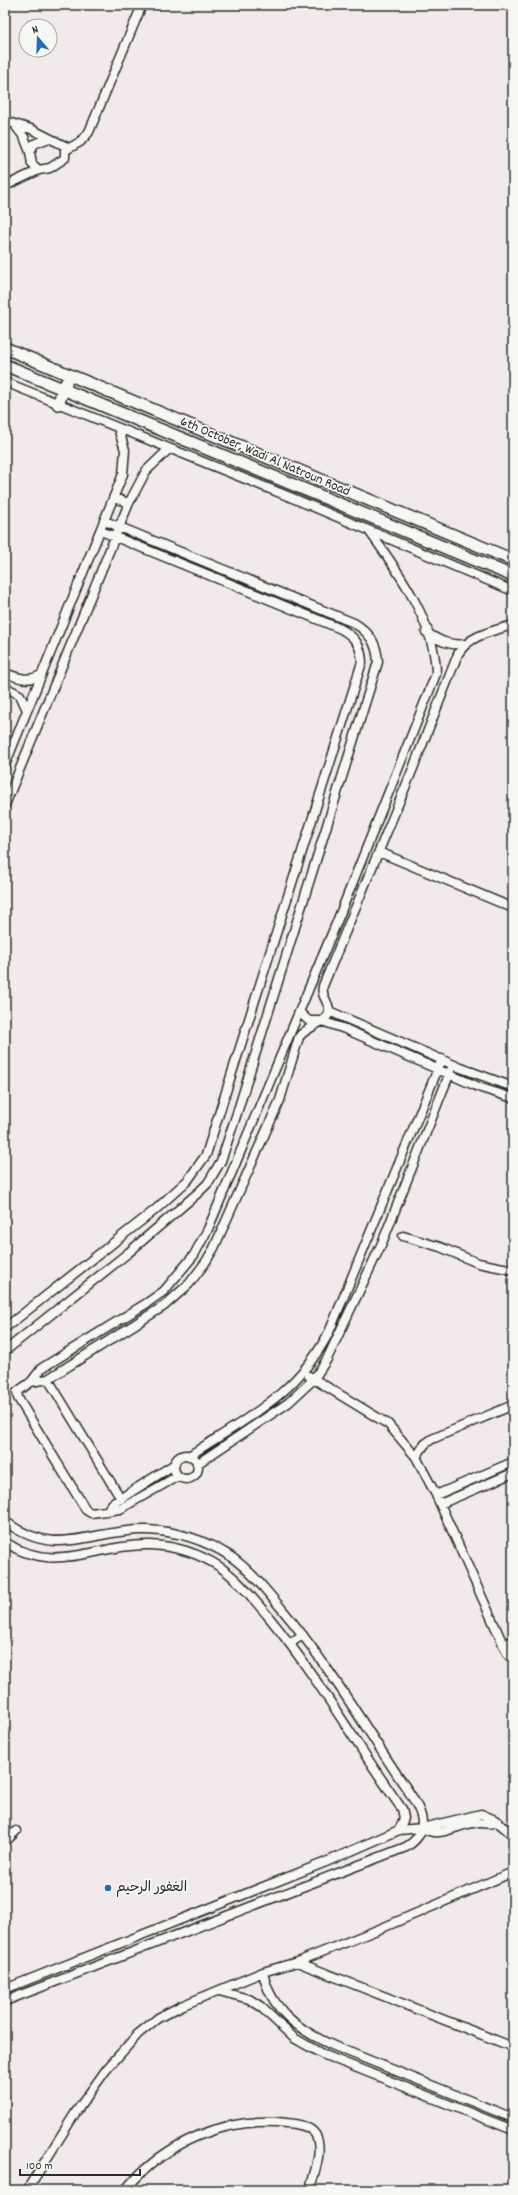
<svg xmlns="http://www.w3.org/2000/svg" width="518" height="2195" viewBox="0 0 518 2195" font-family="Dekko,'Playpen Sans Arabic',sans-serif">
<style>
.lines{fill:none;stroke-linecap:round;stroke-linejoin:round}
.street-casing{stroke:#2b2b2b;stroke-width:11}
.secondary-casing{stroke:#2b2b2b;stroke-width:14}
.street{stroke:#f6f6f2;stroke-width:8}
.secondary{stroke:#f6f6f2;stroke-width:11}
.poi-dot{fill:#1f6fb2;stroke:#f6f6f2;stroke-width:1.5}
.labels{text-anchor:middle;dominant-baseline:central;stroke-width:3.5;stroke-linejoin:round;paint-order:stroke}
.street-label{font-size:14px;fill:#2b2b2b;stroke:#f6f6f2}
.poi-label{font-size:14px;fill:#2b2b2b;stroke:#f6f6f2;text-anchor:start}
</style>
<rect width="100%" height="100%" fill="#f2e9ec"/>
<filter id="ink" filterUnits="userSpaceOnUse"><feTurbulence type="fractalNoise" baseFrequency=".025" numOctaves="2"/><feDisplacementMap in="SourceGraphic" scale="8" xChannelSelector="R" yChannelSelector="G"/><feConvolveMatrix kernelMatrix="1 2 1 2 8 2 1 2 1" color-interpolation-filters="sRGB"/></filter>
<g filter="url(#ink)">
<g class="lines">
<g class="street-casing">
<path id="street" d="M 5,121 L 31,129 L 49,138
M 14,124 L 24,137 L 30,152
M 49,138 L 65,146 L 65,158 L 50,168 L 39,170 L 32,164 L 30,152 L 34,144 Z
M 66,150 L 80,142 L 89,132 L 142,5
M 5,186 L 39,170
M 5,382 L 290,497 L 513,591
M 114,498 L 129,503
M 426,632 C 439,641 450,646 466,644
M 5,673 C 18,678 28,682 41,675
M 5,687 L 20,695 L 27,710
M 5,765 L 123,474 L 125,450 L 118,428
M 5,805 L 129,503 L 146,471 L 169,449
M 379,852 L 513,908
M 329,1011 L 461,1068 L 513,1087
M 299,1012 L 309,1021 L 322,1021 L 345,1029 L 481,1088 L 513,1098
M 403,1236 L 440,1247 L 478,1263 L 513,1270
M 5,1328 L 155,1210 L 188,1180 L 206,1155 L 362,662 C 361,645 355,637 341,629 L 101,531
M 5,1351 L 128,1253 L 199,1192 L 208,1183 L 221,1161 L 237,1113 L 378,662 C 377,643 369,632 354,623 L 105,521
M 309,1376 L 388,1424 L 416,1457 L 436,1495 L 507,1653 L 509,1656 L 513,1655
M 48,1379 L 121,1499
M 31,1382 L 48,1379 L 164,1306 L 189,1284 L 205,1263 L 214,1248 L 280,1100 L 299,1037 C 306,1027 327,1022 329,1013 C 331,1003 320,997 323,986 L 412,771 L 458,654 C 469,635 493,631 513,625
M174 1467a12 12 0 1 1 24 0a12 12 0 1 1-24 0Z
M 189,1456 C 245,1419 299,1394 330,1330 L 442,1059
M 416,1457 L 425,1444 L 432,1439 L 513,1405
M 197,1464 L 288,1403 L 314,1379 L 327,1359 L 382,1243 L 453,1065
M 178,1476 L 120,1509 L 91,1513 L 86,1510 L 18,1398 L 17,1392 L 31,1382 L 42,1368 L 147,1303 L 164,1291 L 194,1255 L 208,1229 L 336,924 L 436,674 C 436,624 397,569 369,531
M 436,1495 L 513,1462
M 440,1504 L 513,1473
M 107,1511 L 112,1504 L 175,1464
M 5,1521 C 56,1561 93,1528 147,1530 C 176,1531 205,1540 230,1556 C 250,1570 265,1589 281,1608 C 325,1660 360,1719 398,1776 C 413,1799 439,1827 406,1847 L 5,2001
M 5,1542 C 55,1576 99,1543 151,1545 C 175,1546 200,1554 220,1567 C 239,1580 253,1599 268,1616 C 318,1677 357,1746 402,1809 L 404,1818 L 399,1830 L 326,1862 L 5,1989
M 290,1643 L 303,1635
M 503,1645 L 513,1641
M 422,1828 C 439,1839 456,1825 473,1823 C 483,1822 488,1826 498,1822
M 399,1830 L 422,1828 L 481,1814 L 495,1820 L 513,1835
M 5,1842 L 16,1831
M 297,1962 L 513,2047
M 263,1972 C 270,2010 300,2031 334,2046 L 513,2118
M 219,1991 L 249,1999 L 260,2006 L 294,2038 L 322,2054 L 513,2130
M 27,2190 L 76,2112 L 106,2070 L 138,2034 L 158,2018 L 181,2006 L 263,1972 L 297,1962 L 382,1928 L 513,1872
M 125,2190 C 166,2142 224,2116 287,2123 C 300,2124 316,2127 318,2142 C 321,2157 313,2176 310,2190"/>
</g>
<g class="secondary-casing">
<path id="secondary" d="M 5,348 L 513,560
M 5,365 L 513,576
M 58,404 L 66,383"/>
</g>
<use href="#street" class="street"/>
<use href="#secondary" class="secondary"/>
</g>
</g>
<circle class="poi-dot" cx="108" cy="1888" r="4"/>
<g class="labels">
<g class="street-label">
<text transform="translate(265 457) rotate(23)">6th October, Wadi Al Natroun Road</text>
</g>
<g class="poi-label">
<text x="116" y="1888">الغفور الرحيم</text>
</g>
</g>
<rect width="518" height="2195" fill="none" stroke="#f6f6f2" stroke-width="20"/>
<rect x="10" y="10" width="498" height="2175" fill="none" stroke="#2b2b2b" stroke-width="1.5" filter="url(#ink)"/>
<g transform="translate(38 38) rotate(341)"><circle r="19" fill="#f6f6f2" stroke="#a5a5a2"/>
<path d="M0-3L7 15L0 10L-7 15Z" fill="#1f6fb2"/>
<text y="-6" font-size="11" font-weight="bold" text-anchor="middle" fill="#2b2b2b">N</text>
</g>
<path d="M20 2169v6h120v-6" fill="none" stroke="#2b2b2b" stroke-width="2"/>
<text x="26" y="2169" font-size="12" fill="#2b2b2b" stroke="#f6f6f2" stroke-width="3" paint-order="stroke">100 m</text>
</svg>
